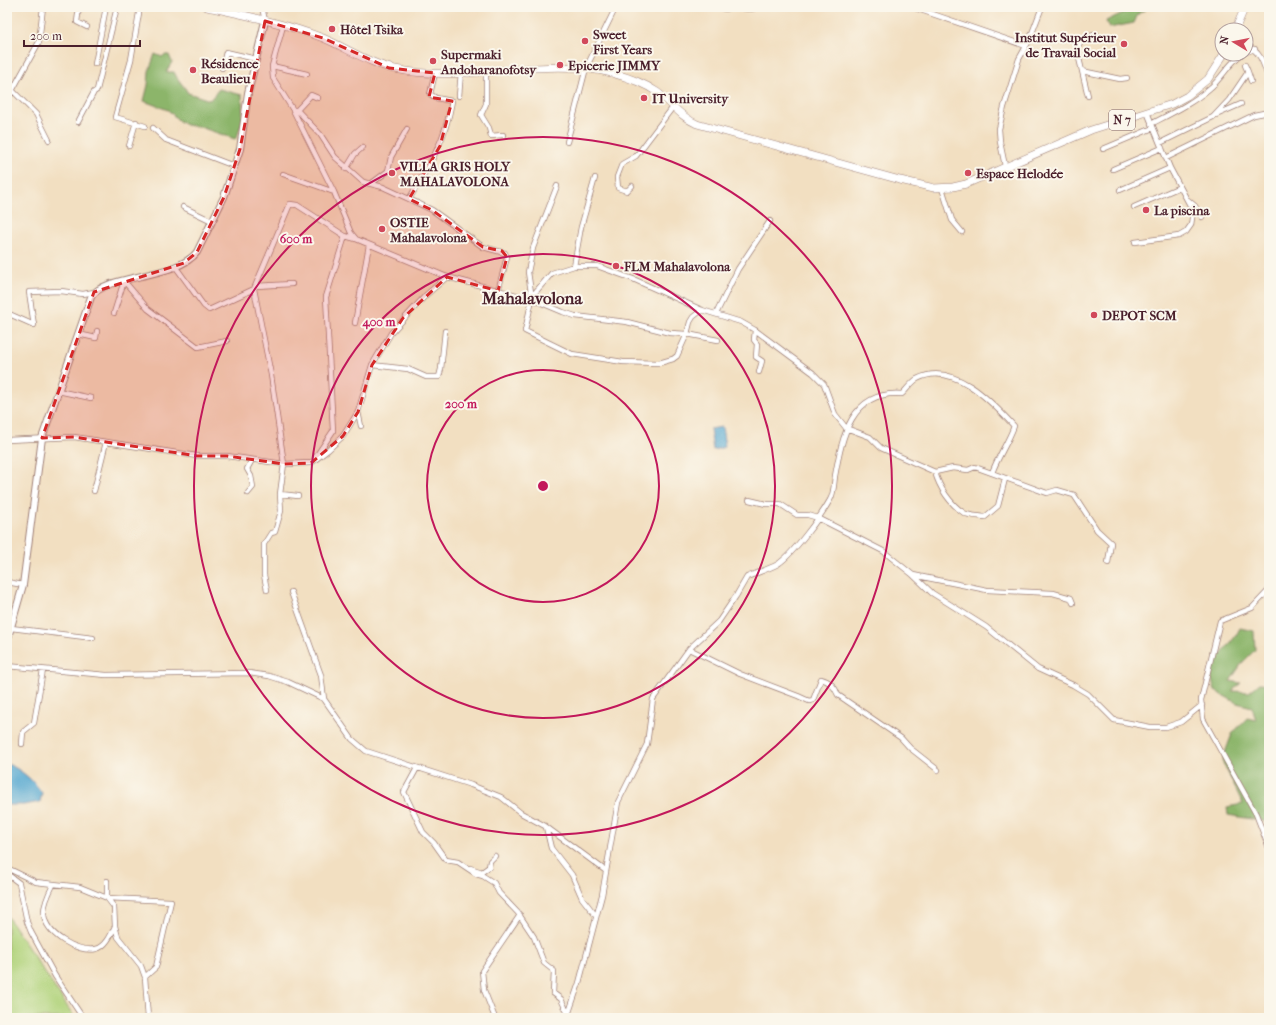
<svg xmlns="http://www.w3.org/2000/svg" width="1276" height="1025" viewBox="0 0 1276 1025" font-family="'IM FELL French Canon',serif">
<style>
.green{fill:#b1d37b;stroke:#7e7953}
.forest{fill:#8cb56b;stroke:#6b6a4b}
.water{fill:#54a7d0;stroke:#4f637e}
.lines{fill:none;stroke-linecap:round;stroke-linejoin:round}
.street-casing{stroke:#9e7f76;stroke-width:6}
.secondary-casing{stroke:#9e7f76;stroke-width:8}
.primary-casing{stroke:#9e7f76;stroke-width:8}
.street{stroke:#fff;stroke-width:4.5}
.secondary{stroke:#fff;stroke-width:6}
.primary{stroke:#fff;stroke-width:7}
.marked{fill:#d62828;fill-opacity:0.2;stroke:#d62828;stroke-width:3;stroke-dasharray:8 5;stroke-linejoin:round}
.ring{fill:none;stroke:#c2185b;stroke-width:2}
.poi-dot{fill:#d1495b;stroke:#fbf7ec;stroke-width:1.5}
.labels{text-anchor:middle;dominant-baseline:central;stroke-width:4;stroke-linejoin:round;paint-order:stroke}
.shield{fill:#fbf7ec;stroke:#7f6065;stroke-width:1}
.shield-label{font-size:12px;font-weight:bold;fill:#4a1f2b}
.poi-label{font-size:13px;font-weight:bold;fill:#4a1f2b;stroke:#fbf7ec;text-anchor:start}
.district-label{font-size:17px;font-weight:bold;fill:#4a1f2b;stroke:#fbf7ec}
.centre{fill:#c2185b;stroke:#fbf7ec;stroke-width:2}
.ring-label{font-size:12px;text-anchor:middle;font-weight:bold;fill:#c2185b;stroke:#fbf7ec;stroke-width:4;stroke-linejoin:round;paint-order:stroke}
</style>
<rect width="100%" height="100%" fill="#fbf7ec"/>
<filter id="ink" filterUnits="userSpaceOnUse"><feTurbulence type="fractalNoise" baseFrequency=".025" numOctaves="2"/><feDisplacementMap in="SourceGraphic" scale="8" xChannelSelector="R" yChannelSelector="G"/><feConvolveMatrix kernelMatrix="1 2 1 2 8 2 1 2 1" color-interpolation-filters="sRGB"/></filter>
<filter id="wash" filterUnits="userSpaceOnUse"><feTurbulence type="fractalNoise" baseFrequency=".012" numOctaves="4" result="noise"/><feDisplacementMap in="SourceGraphic" scale="16" xChannelSelector="R" yChannelSelector="G"/><feGaussianBlur stdDeviation="0.9" result="paint"/><feColorMatrix in="noise" values="0 0 0 0 0 0 0 0 0 0 0 0 0 0 0 0 0 1.4 0 .05"/><feComposite in="paint" operator="in"/></filter>
<g filter="url(#wash)">
<rect width="100%" height="100%" fill="#f2dfc1"/>
<path class="green" d="M 7,916 L 75,1018 L 7,1018 Z"/>
<path class="forest" d="M 1135,7 L 1149,7 L 1138,14 L 1134,23 L 1109,28 L 1106,21 Z
M 155,54 L 162,57 L 164,55 L 169,55 L 172,62 L 166,72 L 174,72 C 177,80 184,85 188,93 L 210,100 L 219,89 L 242,95 L 243,119 L 237,137 L 235,139 L 200,127 L 186,125 L 179,121 L 168,110 L 144,101 L 148,85 L 149,71 Z
M 1240,628 L 1254,631 L 1255,650 L 1242,663 L 1230,681 L 1241,683 L 1232,691 L 1249,692 L 1260,683 L 1269,684 L 1269,822 L 1228,815 L 1227,807 L 1243,804 L 1222,761 L 1232,734 L 1247,718 L 1256,720 L 1252,707 L 1237,703 L 1215,691 C 1214,686 1211,679 1211,675 C 1213,659 1233,644 1240,628 Z"/>
<path class="water" d="M 722,427 L 725,447 L 713,450 L 710,429 Z
M 7,764 C 20,768 35,782 42,793 L 40,802 L 24,805 L 7,805 Z"/>
</g>
<g filter="url(#ink)">
<g class="lines">
<g class="street-casing">
<path id="street" d="M 79,7 L 77,22 L 87,27
M 140,7 L 131,60 L 115,117 L 145,126
M 262,7 L 265,21
M 716,7 L 726,9 L 730,7
M 732,7 L 750,9 L 761,7
M 912,7 L 1026,46
M 283,26 L 272,66 L 273,78 L 293,110 L 334,192 L 351,233 L 356,239 L 447,277 L 532,299 L 563,312 L 575,316 L 627,322 L 670,333 L 687,334 L 718,340
M 1246,45 C 1261,51 1264,65 1269,80
M 1246,52 L 1255,49
M 95,64 L 106,7
M 1245,65 L 1248,72
M 272,66 L 307,74
M 222,68 L 226,52 L 256,59
M 486,71 L 486,104 L 481,115 L 489,128 L 491,136 L 503,135
M 1082,71 L 1120,79 L 1127,78
M 13,91 L 36,114 L 49,140
M 459,96 L 461,72
M 1088,96 L 1077,50 L 1082,39 L 1096,34
M 7,100 L 39,42 L 43,7
M 293,110 L 297,110 L 320,134 L 335,157 L 363,182 L 383,187 L 409,199 L 432,210 L 483,247 L 505,253 L 507,257 L 498,291
M 297,110 L 311,95 L 318,98
M 1216,115 L 1241,104
M 78,122 L 94,92 L 97,90 L 117,7
M 1151,124 C 1172,113 1193,103 1210,88 C 1222,78 1228,64 1242,54
M 153,128 L 166,140 L 234,166
M 567,142 L 586,68 L 616,7
M 1160,143 L 1213,117 L 1229,100 L 1248,72 L 1251,81
M 129,146 L 136,122
M 1103,149 L 1153,128
M 1166,158 L 1254,115 L 1269,112
M 1005,166 L 1000,142 L 999,129 L 1004,107 L 1019,59 L 1029,41 L 1042,7
M 346,169 L 355,154 L 363,147
M 1113,169 L 1162,148
M 283,174 L 334,192
M 372,183 L 388,171 L 391,157 L 407,129
M 557,186 L 533,248 L 528,272 L 532,299 L 525,331 L 572,354 L 623,362 L 659,363 L 673,359 L 677,356 L 687,334 L 690,322 L 693,317 L 702,310
M 632,186 L 627,191 L 618,188 L 617,177 L 622,164 L 636,156 L 673,107
M 942,188 L 952,220 L 962,232
M 1120,190 L 1170,168
M 409,199 C 430,165 445,141 452,101 L 436,98 L 430,94 L 435,73
M 1188,200 L 1195,206 L 1202,217
M 183,207 L 212,221
M 1134,207 L 1180,187
M 1135,242 L 1179,236 L 1186,232 L 1191,225 L 1193,211 L 1170,168 L 1147,112
M 175,266 L 204,306 L 209,310 L 254,289
M 574,266 L 581,227 L 595,178
M 256,286 L 292,284
M 532,296 L 552,273 L 574,266 L 597,266 L 633,279 L 702,310 L 741,322 L 755,330 L 813,373 L 824,384 L 835,414 L 846,428 L 870,437 L 881,448 L 935,472 L 953,468 L 968,470 L 975,467 L 1047,493 L 1057,490 L 1074,495 L 1097,530 L 1111,543 L 1108,563
M 7,313 L 34,325 L 29,292 L 61,291 L 83,294 L 94,292
M 114,313 L 124,281 L 148,309 L 198,347 L 227,341
M 716,314 L 738,269 L 770,221
M 355,323 L 369,245
M 755,330 L 754,340 L 757,344 L 756,357 L 762,361 L 759,372
M 78,334 L 96,338 L 97,331
M 372,365 L 408,369 L 426,377 L 439,377 L 441,369 L 445,331
M 58,391 L 91,398
M 358,412 L 361,426
M 7,440 L 74,437 L 197,456 L 227,456 L 284,464 L 311,463 L 328,450 L 343,436 L 358,412 L 372,365 L 391,333 L 426,295 L 447,277
M 315,458 L 333,431 L 326,297 L 345,236
M 935,472 C 939,487 950,504 964,513 C 969,516 979,516 985,517 L 998,506 L 1005,479
M 94,491 L 106,442
M 248,493 L 253,487 L 251,476 L 247,469 L 252,460
M 280,494 L 298,496
M 749,500 L 766,504 L 780,504 L 797,515 L 808,515 L 818,518 L 883,551 L 913,575 L 932,593 L 986,627 L 1038,669 L 1073,685 L 1088,694 L 1114,720 L 1150,727 L 1166,727 L 1181,722 L 1202,705
M 913,575 L 987,590 L 1053,593 L 1071,598 L 1073,603
M 7,582 L 23,585
M 267,590 L 264,575 L 264,544 L 271,533 L 275,532 L 281,511 L 280,494 L 284,464 L 271,375 L 254,289 L 290,204 L 297,205 L 345,236 L 356,239
M 1269,590 L 1252,608 L 1220,621 L 1201,700 L 1203,719 L 1256,814 L 1269,848
M 291,592 L 321,675 L 324,699
M 11,628 L 93,638
M 689,649 L 740,674 L 798,696 L 809,701 L 813,700 L 821,679 C 830,681 835,687 838,695 L 901,738 L 910,748 L 938,770
M 7,666 L 106,675 L 249,673 L 269,676 L 288,682 L 324,699 L 352,739 L 366,751 L 471,785 L 501,797 L 521,813 L 545,826 L 606,871
M 22,744 L 23,732 L 34,723 L 43,670
M 417,768 L 404,792 L 423,832 L 434,843 L 446,860 L 458,862 L 476,874 L 483,876 L 494,883 L 499,893 L 518,913 L 534,937 L 544,963 L 554,971 L 553,993 L 561,999 L 568,1014
M 546,827 L 551,848 L 572,875 L 582,898 L 596,916
M 7,868 L 36,882 L 80,887 L 107,898 L 114,907 L 115,926 L 118,937 L 141,966 L 145,977 L 148,1018
M 470,868 L 482,872 L 489,867 L 490,861 L 495,856
M 7,874 L 19,883 L 27,922 L 31,932 L 55,976 L 83,1018
M 107,881 L 107,898 L 171,901 L 156,967 L 145,977
M 53,885 C 49,893 43,905 44,914 C 45,934 77,953 96,949 C 106,947 111,935 115,926
M 495,1018 L 484,990 L 482,971 L 520,915
M 567,1018 L 579,983 L 602,895 L 618,802 L 647,744 L 653,699 L 689,649 L 719,621 L 736,596 L 747,577 C 756,573 769,569 778,564 C 793,554 821,516 830,500 C 834,494 834,483 835,476 C 842,437 851,390 902,394 C 906,390 912,382 917,379 C 953,360 992,402 1014,426 C 1008,443 998,456 992,473"/>
</g>
<g class="secondary-casing">
<path id="secondary" d="M 7,641 L 23,585 L 42,438 L 91,297 C 105,274 177,279 197,252 L 224,197 L 240,149 L 248,93 L 265,21"/>
</g>
<g class="primary-casing">
<path id="primary" d="M 207,7 C 244,15 288,24 323,38 C 347,48 370,64 395,69 C 465,84 544,56 612,73 C 627,77 644,83 657,92 C 671,102 680,117 697,124 L 900,180 L 934,188 L 953,187 L 966,184 L 1091,130 L 1172,104 L 1187,96 L 1208,79 L 1224,54
M 1235,30 L 1245,7"/>
</g>
<use href="#street" class="street"/>
<use href="#secondary" class="secondary"/>
<use href="#primary" class="primary"/>
</g>
</g>
<path class="marked" d="M 265,21 L 323,38 L 389,68 L 435,73 L 429,97 L 452,101 L 440,146 L 409,199 L 432,210 L 483,247 L 502,251 L 507,257 L 498,291 L 447,277 L 403,318 L 372,365 L 358,412 L 343,436 L 311,463 L 284,464 L 227,456 L 197,456 L 74,437 L 42,438 L 94,292 L 184,263 L 197,252 L 224,197 L 240,149 Z"/>
<g class="ring">
<circle cx="543" cy="486" r="116"/>
<circle cx="543" cy="486" r="232"/>
<circle cx="543" cy="486" r="349"/>
</g>
<g class="poi-dot">
<circle cx="332" cy="29" r="4"/>
<circle cx="585" cy="41" r="4"/>
<circle cx="1124" cy="44" r="4"/>
<circle cx="433" cy="61" r="4"/>
<circle cx="560" cy="65" r="4"/>
<circle cx="193" cy="70" r="4"/>
<circle cx="644" cy="98" r="4"/>
<circle cx="392" cy="173" r="4"/>
<circle cx="968" cy="173" r="4"/>
<circle cx="1146" cy="210" r="4"/>
<circle cx="382" cy="229" r="4"/>
<circle cx="616" cy="266" r="4"/>
<circle cx="1094" cy="315" r="4"/>
</g>
<g class="labels">
<rect class="shield" x="1109" y="110" width="26" height="20" rx="3"/>
<g class="shield-label">
<text x="1122" y="120">N 7</text>
</g>
<g class="poi-label">
<text x="340" y="29">Hôtel Tsika</text>
<text x="593" y="34">Sweet<tspan x="593" dy="15">First Years</tspan></text>
<text x="1116" y="37" text-anchor="end">Institut Supérieur<tspan x="1116" dy="15">de Travail Social</tspan></text>
<text x="441" y="54">Supermaki<tspan x="441" dy="15">Andoharanofotsy</tspan></text>
<text x="201" y="63">Résidence<tspan x="201" dy="15">Beaulieu</tspan></text>
<text x="568" y="65">Epicerie JIMMY</text>
<text x="652" y="98">IT University</text>
<text x="400" y="166">VILLA GRIS HOLY<tspan x="400" dy="15">MAHALAVOLONA</tspan></text>
<text x="976" y="173">Espace Helodée</text>
<text x="1154" y="210">La piscina</text>
<text x="390" y="222">OSTIE<tspan x="390" dy="15">Mahalavolona</tspan></text>
<text x="624" y="266">FLM Mahalavolona</text>
<text x="1102" y="315">DEPOT SCM</text>
</g>
<g class="district-label">
<text x="532" y="298">Mahalavolona</text>
</g>
</g>
<circle cx="543" cy="486" r="6" class="centre"/>
<g class="ring-label">
<text x="296" y="243">600 m</text>
<text x="379" y="326">400 m</text>
<text x="461" y="408">200 m</text>
</g>
<rect width="1276" height="1025" fill="none" stroke="#fbf7ec" stroke-width="24"/>
<g transform="translate(1234 42) rotate(280)"><circle r="19" fill="#fbf7ec" stroke="#b4a19f"/>
<path d="M0-3L7 15L0 10L-7 15Z" fill="#d1495b"/>
<text y="-6" font-size="11" font-weight="bold" text-anchor="middle" fill="#4a1f2b">N</text>
</g>
<path d="M24 40v6h116v-6" fill="none" stroke="#4a1f2b" stroke-width="2"/>
<text x="30" y="40" font-size="12" fill="#4a1f2b" stroke="#fbf7ec" stroke-width="3" paint-order="stroke">200 m</text>
</svg>
